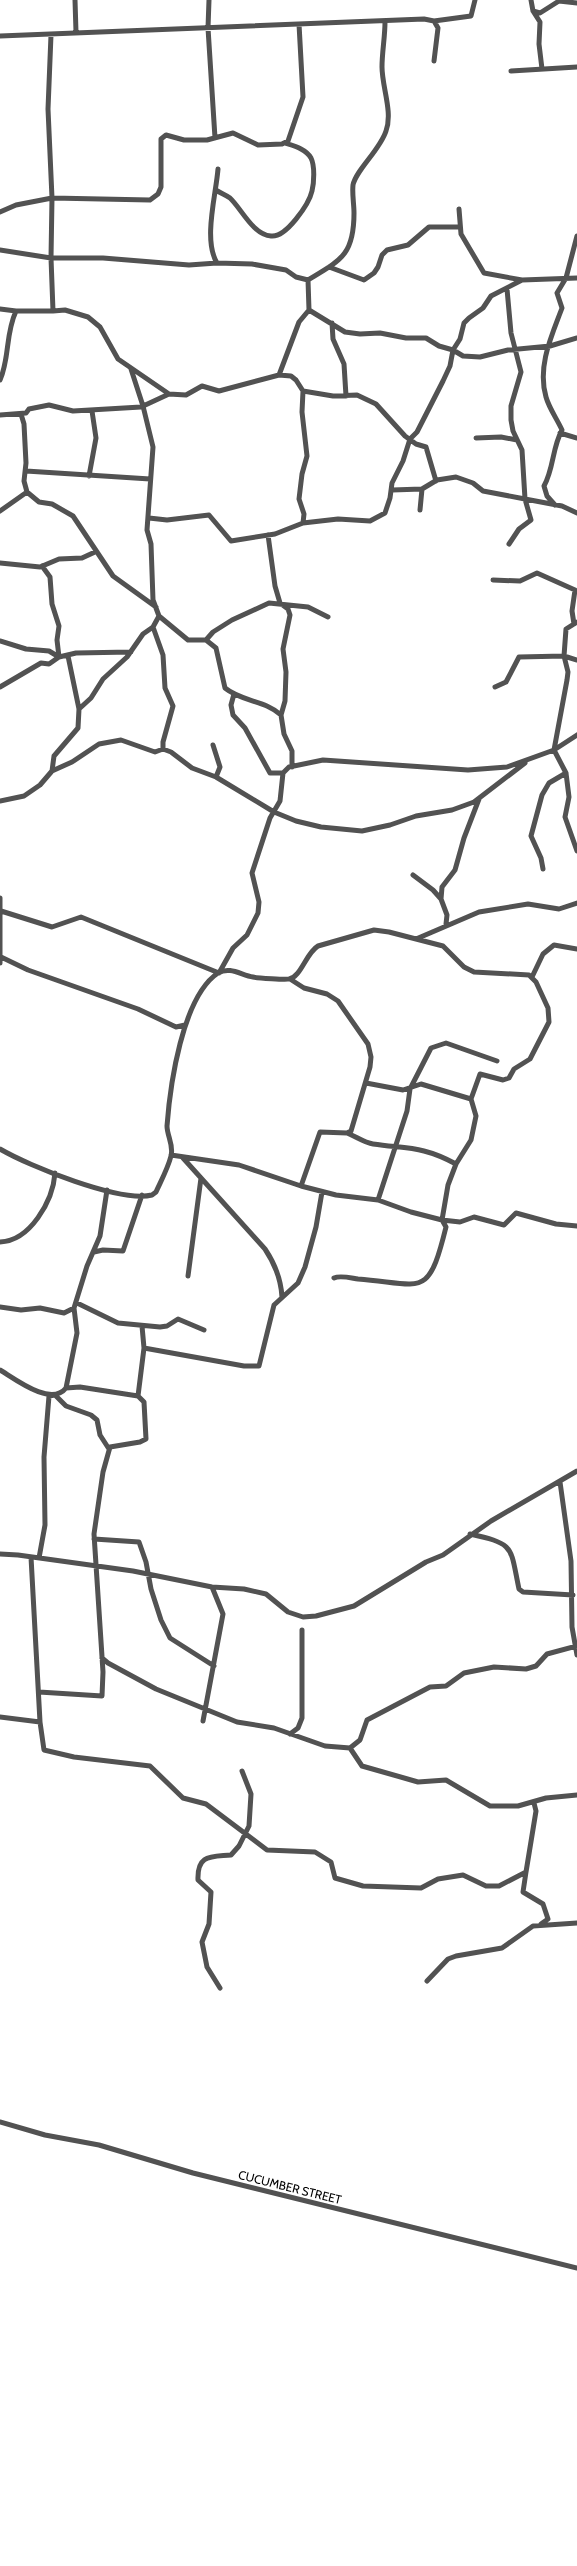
<svg xmlns="http://www.w3.org/2000/svg" width="577" height="2566" viewBox="0 0 577 2566" font-family="Cabin,sans-serif">
<style>
.lines{fill:none;stroke-linecap:round;stroke-linejoin:round}
.minor{stroke:#525252;stroke-width:5}
.labels{text-anchor:middle;dominant-baseline:central;stroke-width:3.5;stroke-linejoin:round;paint-order:stroke}
.street-label{font-size:12px;fill:#000;stroke:#fff}
</style>
<rect width="100%" height="100%" fill="#fff"/>
<g class="lines">
<path class="minor" d="M 75,0 L 76,32
M 209,0 L 208,28 L 215,138
M 531,0 L 533,11 L 540,22 L 539,44 L 542,69
M 533,11 L 540,13 L 559,1 L 577,3
M 434,21 L 471,16 L 475,0
M 51,35 L 48,109 L 52,198 L 150,200 L 158,194 L 161,187 L 161,139 L 166,135 L 184,140 L 207,140 L 233,133 L 258,145 L 282,144 L 288,141 L 303,97 L 299,24
M 0,36 L 424,19 L 434,21 L 438,28 L 434,61
M 511,71 L 577,67
M 216,190 C 220,193 226,195 230,198 C 241,208 253,235 271,236 C 286,238 309,204 312,191 C 314,183 315,166 311,158 C 306,149 294,146 285,143
M 459,209 L 461,234 L 484,273 L 522,280 L 577,278
M 0,212 L 16,205 L 52,198 L 51,258 L 53,311 L 65,310 L 88,317 L 100,327 L 118,359 L 169,394 L 186,395 L 202,386 L 219,391 L 279,375 L 291,376 L 296,380 L 303,391 L 302,412 L 307,456 L 302,474 L 299,499 L 304,514 L 303,523
M 0,250 L 51,258 L 103,258 L 189,265 L 217,263 L 252,264 L 286,270 L 296,277 L 308,280 L 309,310 L 345,332 L 360,334 L 380,333 L 406,338 L 426,338 L 439,346 L 453,350 L 460,339 L 464,323 L 469,318 L 483,308 L 491,296 L 522,280
M 217,263 C 203,240 216,195 218,169
M 329,267 L 364,280 L 374,273 L 378,267 L 382,255 L 387,250 L 408,245 L 429,227 L 459,227
M 308,280 C 341,260 354,255 354,213 C 354,204 352,194 353,185 C 356,170 380,150 386,131 C 393,112 382,87 382,67 C 382,52 385,37 385,22
M 507,289 L 511,333 L 521,372 L 511,406 L 511,420 L 513,431 L 522,450 L 525,499 L 562,506 L 577,513
M 0,309 L 16,311
M 332,323 L 333,339 L 344,364 L 346,396
M 131,369 L 143,406 L 153,447 L 147,530 L 151,544 L 153,600 L 159,616 L 188,640 L 206,640 L 213,632 L 232,620 L 269,603 L 308,607 L 328,617
M 279,375 L 299,322 L 309,310
M 0,380 C 10,357 5,335 16,311 L 53,311
M 303,391 L 333,396 L 357,395 L 376,404 L 405,436 L 416,444 L 426,447 L 436,481
M 21,414 L 24,424 L 26,463 L 24,481 L 27,492 L 39,502 L 52,504 L 73,516 L 113,576 L 156,607
M 0,415 L 26,413 L 29,409 L 49,405 L 73,411 L 141,407 L 169,394
M 560,433 L 577,438
M 476,438 L 501,437 L 517,440
M 26,471 L 150,479
M 89,476 L 96,438 L 92,411
M 392,490 L 422,489
M 555,505 L 547,496 L 544,486 C 554,468 552,448 562,430 C 557,419 549,408 546,397 C 537,366 552,335 562,308 L 557,293 L 566,278 L 577,236
M 420,510 L 422,489 L 437,480 L 456,477 L 473,483 L 483,491 L 525,499 L 531,520 L 519,529 L 509,544
M 0,511 L 27,492
M 149,518 L 167,520 L 209,515 L 231,541 L 275,534 L 303,523 L 338,519 L 370,521 L 385,513 L 390,498 L 392,483 L 403,461 L 410,439 L 417,432 L 443,381 L 450,366 L 453,350 L 463,356 L 480,357 L 508,350 L 550,346 L 577,338
M 268,535 L 275,586 L 280,603 L 288,609 L 290,615 L 283,649 L 286,672 L 285,701 L 281,715 L 284,734 L 292,751 L 292,767
M 0,563 L 40,567 L 59,559 L 82,558 L 95,552
M 493,580 L 520,581 L 537,573 L 575,590 L 572,611 L 574,624
M 159,616 L 153,627 L 163,655 L 165,688 L 173,706 L 163,742 L 163,749
M 577,622 L 566,629 L 564,656 L 568,672 L 567,680 L 554,750 L 566,773 L 569,797 L 565,817 L 577,851
M 206,640 L 216,648 L 225,688 C 242,702 265,700 281,715
M 0,641 L 26,649 L 49,651 L 59,657 L 76,653 L 131,652
M 0,687 L 41,663 L 49,664 L 59,657 L 57,640 L 59,626 L 52,604 L 50,577 L 42,566
M 495,687 L 506,682 L 519,657 L 564,656 L 577,660
M 234,694 L 231,705 L 233,715 L 245,728 L 270,773 L 283,773
M 79,709 L 91,698 L 103,679 L 127,657 L 143,634 L 153,627
M 213,745 L 220,767 L 216,777
M 52,771 L 54,756 L 78,728 L 79,709 L 68,656
M 0,801 L 24,796 L 40,785 L 52,771 L 72,762 L 99,744 L 121,740 L 155,752 L 163,749 L 171,752 L 192,768 L 216,777 L 274,812 L 296,821 L 321,827 L 362,831 L 390,825 L 416,816 L 452,810 L 474,802 L 525,763
M 543,869 L 541,858 L 531,836 L 542,795 L 549,783 L 566,773
M 413,875 L 433,890 L 441,899
M 0,898 L 0,963
M 1,911 L 52,927 L 81,917 L 219,973 L 233,948 L 247,935 L 258,913 L 259,902 L 252,873 L 270,818 L 280,801 L 283,773 L 289,767 L 323,760 L 468,770 L 507,767 L 554,750 L 577,735
M 446,924 L 447,915 L 441,899 L 442,887 L 455,870 L 464,838 L 479,799
M 416,939 L 479,912 L 528,904 L 559,909 L 577,903
M 1,957 L 28,970 L 138,1009 L 176,1027 L 185,1025
M 532,977 L 543,954 L 554,945 L 577,949
M 290,979 L 304,988 L 327,994 L 338,1001 L 368,1044 L 371,1057 L 370,1067 L 351,1131 L 347,1133 L 320,1132 L 301,1186
M 347,1133 C 355,1136 365,1143 373,1144 C 408,1149 423,1146 456,1164
M 0,1149 C 29,1166 120,1203 152,1195 L 156,1192 C 161,1181 168,1168 171,1156 C 174,1145 167,1136 167,1126 C 170,1086 182,997 218,973 C 230,966 241,975 253,977 C 258,978 286,980 289,979 C 301,977 306,953 318,946 L 374,930 L 389,932 L 443,946 L 464,967 L 474,972 L 529,975 L 536,982 L 548,1008 L 549,1022 L 530,1059 L 514,1069 L 509,1078 L 503,1080 L 480,1074 L 471,1099
M 171,1155 L 239,1165 L 301,1186 L 336,1195 L 378,1200 L 411,1212 L 442,1220 L 460,1222 L 474,1217 L 504,1225 L 516,1213 L 556,1224 L 577,1226
M 183,1158 L 265,1249 C 275,1264 281,1279 282,1297
M 378,1200 L 407,1111 L 410,1089 L 431,1048 L 446,1043 L 497,1061
M 0,1242 C 30,1241 53,1201 55,1173
M 94,1252 L 103,1250 L 123,1251 L 142,1195
M 188,1276 L 201,1178
M 334,1278 C 340,1275 351,1278 358,1279 C 423,1284 428,1300 446,1227 L 442,1220 L 448,1185 L 456,1164 L 471,1140 L 476,1116 L 471,1099 L 421,1084 L 403,1090 L 366,1083
M 77,1303 L 118,1323 L 160,1327 L 167,1326 L 178,1319 L 204,1330
M 0,1307 L 21,1310 L 40,1308 L 64,1313 L 74,1308
M 144,1348 L 244,1366 L 259,1366 L 274,1305 L 298,1283 L 305,1267 L 316,1227 L 322,1192
M 0,1370 C 15,1379 51,1407 66,1388 L 80,1387 L 138,1396 L 144,1402 L 146,1439 L 140,1442 L 110,1447 L 103,1472 L 94,1534 L 103,1672 L 102,1696 L 39,1692
M 66,1388 L 77,1333 L 74,1308 L 87,1266 L 100,1236 L 107,1190
M 138,1396 L 144,1348 L 142,1326
M 560,1482 L 571,1561 L 572,1627 L 577,1655
M 470,1534 C 516,1544 510,1547 519,1589 L 523,1592 L 573,1595
M 94,1539 L 139,1542 L 146,1562 L 151,1589 L 161,1620 L 170,1638 L 214,1666
M 0,1554 L 18,1555 L 133,1571 L 212,1587 L 244,1589 L 266,1594 L 288,1612 L 303,1617 L 316,1616 L 354,1606 L 426,1562 L 443,1555 L 491,1521 L 577,1471
M 31,1557 L 40,1722
M 39,1558 L 45,1525 L 44,1457 L 49,1396 L 55,1395 L 66,1406 L 91,1415 L 97,1420 L 100,1435 L 109,1449
M 102,1658 L 108,1663 L 156,1689 L 237,1722 L 274,1728 L 325,1746 L 350,1748 L 362,1766 L 418,1782 L 446,1780 L 490,1806 L 518,1806 L 546,1798 L 577,1795
M 0,1717 L 40,1722 L 44,1750 L 74,1757 L 150,1766 L 183,1798 L 206,1804 L 267,1850 L 315,1852 L 331,1862 L 335,1878 L 363,1886 L 421,1888 L 438,1879 L 463,1875 L 486,1886 L 499,1886 L 526,1872 L 536,1811 L 534,1803
M 203,1721 L 223,1614 L 212,1587
M 290,1734 L 298,1728 L 302,1718 L 302,1630
M 350,1748 L 360,1740 L 367,1720 L 430,1687 L 446,1686 L 464,1673 L 494,1667 L 526,1669 L 536,1666 L 547,1654 L 577,1646
M 526,1872 L 523,1892 L 543,1904 L 548,1919 L 541,1924
M 427,1981 L 448,1959 L 456,1956 L 502,1948 L 533,1926 L 577,1923
M 220,1988 L 207,1967 L 202,1942 L 209,1924 L 211,1892 L 198,1880 C 197,1854 211,1857 231,1855 L 239,1846 L 249,1826 L 251,1794 L 242,1771
M 0,2122 L 45,2135 L 99,2145 L 193,2173 L 577,2268"/>
</g>
<g class="labels">
<g class="street-label">
<text transform="translate(290 2187) rotate(14)">CUCUMBER STREET</text>
</g>
</g>
</svg>
